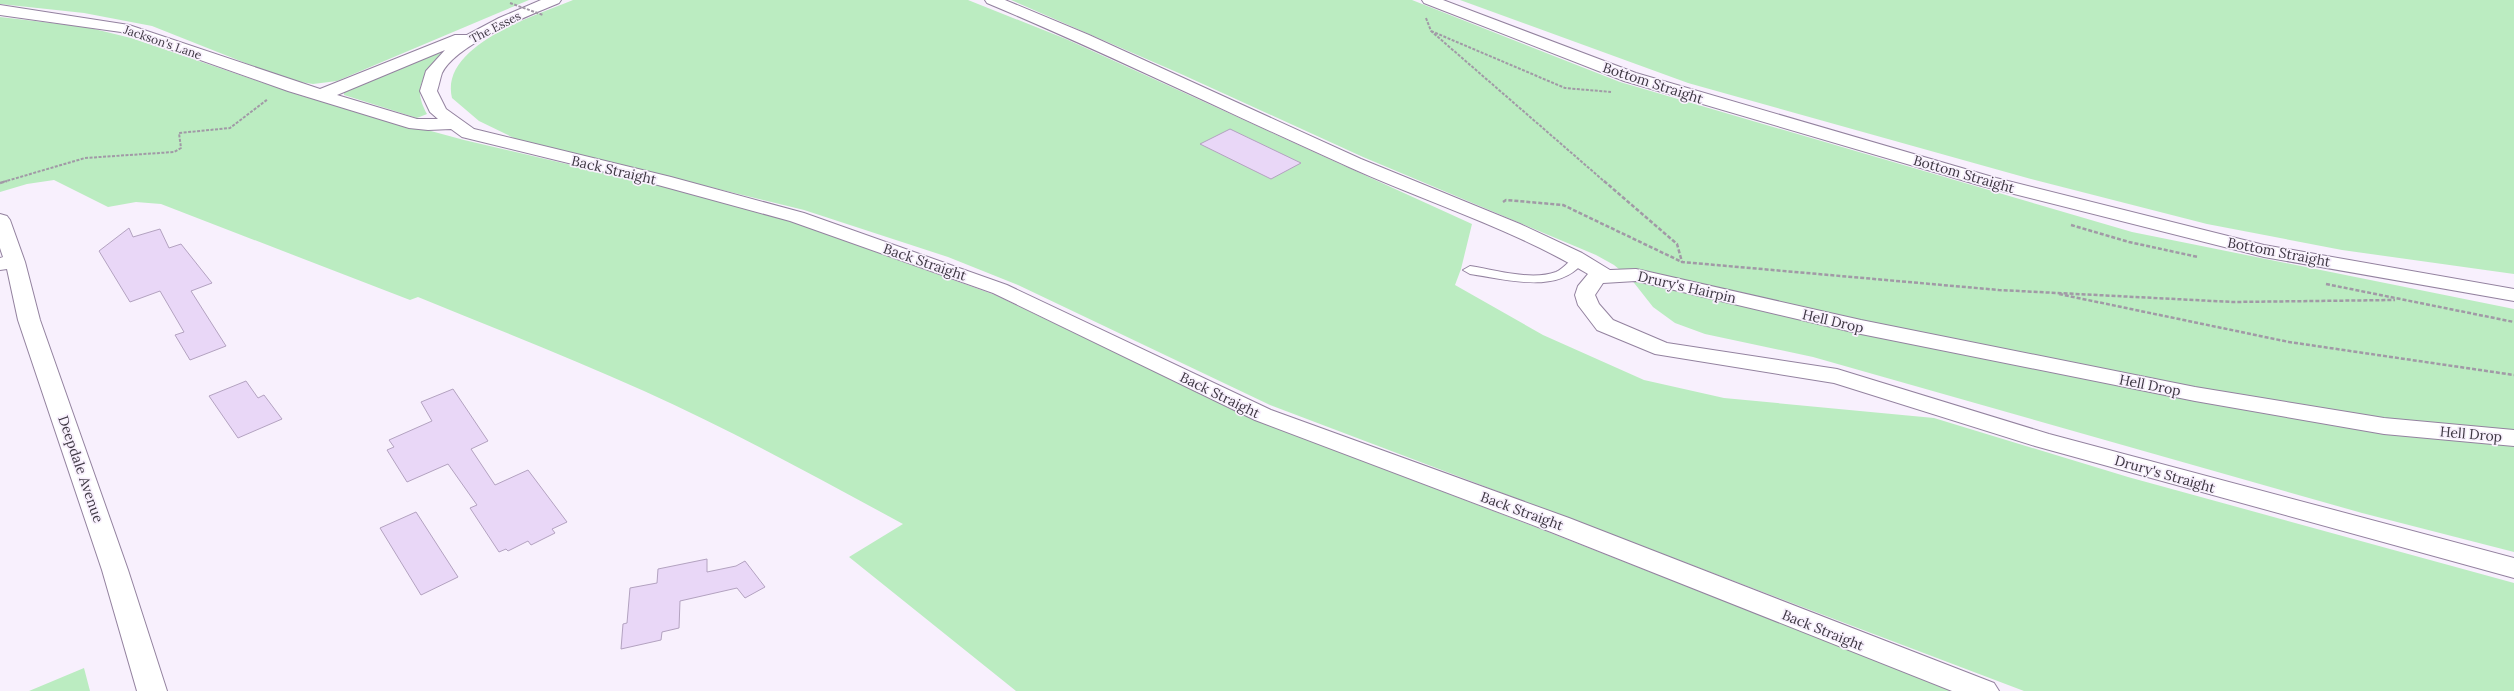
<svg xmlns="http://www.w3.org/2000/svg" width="2514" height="691" viewBox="0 0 2514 691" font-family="Lora,serif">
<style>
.green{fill:#bbecc1}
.building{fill:#e9d7f7;stroke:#b3a2c0}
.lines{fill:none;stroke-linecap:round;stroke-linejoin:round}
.lane-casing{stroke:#93829f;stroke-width:2}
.street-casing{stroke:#93829f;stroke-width:2}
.path-far1{stroke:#a199a6;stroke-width:2;stroke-dasharray:3 1.5;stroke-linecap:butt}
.path{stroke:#a199a6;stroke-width:2.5;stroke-dasharray:4 2;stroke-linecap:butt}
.lane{fill:#fff;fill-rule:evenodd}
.street{fill:#fff;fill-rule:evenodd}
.path-bridge{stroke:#a199a6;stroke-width:2;stroke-dasharray:3 1.5;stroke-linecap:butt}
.labels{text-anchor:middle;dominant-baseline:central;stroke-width:3.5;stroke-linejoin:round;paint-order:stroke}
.far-street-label{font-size:12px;fill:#3e3743;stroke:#f8f0fd}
.street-label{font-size:14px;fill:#3e3743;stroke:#f8f0fd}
</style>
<rect width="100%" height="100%" fill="#f8f0fd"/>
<path class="green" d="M 0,0 L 529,0 L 337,81 L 313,84 L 288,80 L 152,26 L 84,13 L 0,4 Z
M 573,0 L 968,0 L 1066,39 L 1472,224 L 1461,269 L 1455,285 L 1543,335 L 1644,380 L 1724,398 L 1934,418 L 2128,477 L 2514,583 L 2514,691 L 2024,691 L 1270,405 L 1018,285 L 948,257 L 804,210 L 518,140 L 479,121 L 452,98 C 439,45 537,15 573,0 Z
M 1011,0 L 1412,0 L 1620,82 L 2132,232 L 2514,309 L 2514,552 L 2362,513 L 1813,357 L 1705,334 L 1675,323 L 1653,307 L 1631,279 L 1614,265 L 1596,255 L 1363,157 L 1181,74 Z
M 1460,0 L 2514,0 L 2514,274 L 2342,250 L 2207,224 L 2031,179 L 1688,83 Z
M 0,17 L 86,27 L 131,38 L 302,96 L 464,140 L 657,185 L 790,221 L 995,295 L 1258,421 L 1543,530 L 1954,691 L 1016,691 L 849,557 L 903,524 C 818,478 733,431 644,391 C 570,358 494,328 418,297 L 410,300 L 161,204 L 136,202 L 108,207 L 54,180 L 27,184 L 0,192 Z
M 441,53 C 442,56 438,59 435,62 C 419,81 415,92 427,114 L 417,118 L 344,95 L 344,91 L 433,54 Z
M 84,668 L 90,691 L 29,691 Z"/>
<path class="building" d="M 1230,129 L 1301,163 L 1271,179 L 1200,144 Z
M 129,228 L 133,237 L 160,229 L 169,248 L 181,244 L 212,283 L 191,291 L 226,346 L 190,360 L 175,335 L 184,332 L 160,291 L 130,302 L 99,251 Z
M 246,381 L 258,398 L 264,395 L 282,419 L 238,438 L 209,396 Z
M 453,389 L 488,441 L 471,449 L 495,485 L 528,470 L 567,522 L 552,529 L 555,533 L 531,545 L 528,541 L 508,551 L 506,549 L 499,552 L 470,508 L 477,505 L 448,464 L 407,482 L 387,450 L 394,447 L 389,440 L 432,421 L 421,402 Z
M 416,512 L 458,577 L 421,595 L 380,528 Z
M 707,559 L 707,572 L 736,566 L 745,561 L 765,587 L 745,598 L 737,588 L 680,601 L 679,628 L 662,632 L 661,640 L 621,649 L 623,624 L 627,623 L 630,588 L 657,583 L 658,569 Z"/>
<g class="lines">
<g class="lane-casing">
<path id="lane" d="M 1579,256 L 1585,260 C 1560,296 1506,279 1470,274 L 1463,270 L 1470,266 C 1496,270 1531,281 1556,272 C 1565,268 1570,258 1579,256 Z"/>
</g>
<g class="street-casing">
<path id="street" d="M 541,0 L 561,0 L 559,3 C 530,15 456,44 442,73 C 440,79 439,85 437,91 L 446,109 L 474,129 L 671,177 L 804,213 L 1007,285 L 1271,410 L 1569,518 L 1994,683 L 1999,691 L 1952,691 L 1551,532 L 1255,420 L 993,293 L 790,221 L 658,185 L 462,137 L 451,129 L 428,130 L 409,128 L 288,91 L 121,32 L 0,15 L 0,5 L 129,25 L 320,89 L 455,35 L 467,35 L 499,18 ZM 445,50 L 426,71 L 420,91 L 430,112 L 438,119 L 417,119 L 337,95 Z
M 985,0 L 1005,0 L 1089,35 L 1361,159 L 1520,224 L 1582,253 L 1610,270 L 1636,269 L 1861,320 L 2195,387 L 2384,418 L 2514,430 L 2514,446 L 2384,434 L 2195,401 L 1861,334 L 1636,281 L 1603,283 L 1595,295 L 1599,304 L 1613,320 L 1667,343 L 1837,369 L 2049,434 L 2514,558 L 2514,578 L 2035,446 L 1834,383 L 1655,354 L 1597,330 L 1578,305 L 1575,295 L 1578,286 L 1588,274 C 1513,229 1429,203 1349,167 C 1228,113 1109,54 987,3 Z
M 1422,0 L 1443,0 L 1636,73 L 1996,178 L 2264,245 L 2514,289 L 2514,301 L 2264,257 L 1982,186 L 1624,81 L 1424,3 Z
M 0,214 L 7,216 L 10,220 L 25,262 L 40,320 L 128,570 L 167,691 L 137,691 L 102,570 L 18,320 L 7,269 L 0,270 L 0,258 L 3,257 L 0,248 Z"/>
</g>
<path class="path-far1" d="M 1426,18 L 1431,31 L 1605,182
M 1431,31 L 1565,88 L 1611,92
M 3,182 L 85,158 L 174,152 L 181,148 L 179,133 L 230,128 L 268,99"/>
<path class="path" d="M 1604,181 L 1677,244 L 1682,262 L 1999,290 L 2233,302 L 2395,300
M 0,183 L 7,181
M 1503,202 L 1506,200 L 1563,205 L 1682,262
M 2071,225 L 2129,242 L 2198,257
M 2326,284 L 2514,322
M 2059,294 L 2289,342 L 2514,375"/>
<use href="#lane" class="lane"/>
<use href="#street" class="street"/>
<path class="path-bridge" d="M 510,3 L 543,15"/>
</g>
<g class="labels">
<g class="far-street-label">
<text transform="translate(495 27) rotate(-27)">The Esses</text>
<text transform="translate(163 42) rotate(19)">Jackson's Lane</text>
</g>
<g class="street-label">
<text transform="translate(1653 83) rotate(18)">Bottom Straight</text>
<text transform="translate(614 170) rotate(13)">Back Straight</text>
<text transform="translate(1964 174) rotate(16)">Bottom Straight</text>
<text transform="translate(2279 252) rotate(11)">Bottom Straight</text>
<text transform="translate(925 262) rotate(19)">Back Straight</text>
<text transform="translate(1687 287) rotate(13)">Drury's Hairpin</text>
<text transform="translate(1833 321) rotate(13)">Hell Drop</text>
<text transform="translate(2150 385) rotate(11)">Hell Drop</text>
<text transform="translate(1220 395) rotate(26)">Back Straight</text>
<text transform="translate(2471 434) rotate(5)">Hell Drop</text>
<text transform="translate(81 469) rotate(71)">Deepdale Avenue</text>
<text transform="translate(2165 474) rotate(16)">Drury's Straight</text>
<text transform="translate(1522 511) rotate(20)">Back Straight</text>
<text transform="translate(1823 630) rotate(22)">Back Straight</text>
</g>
</g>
</svg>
